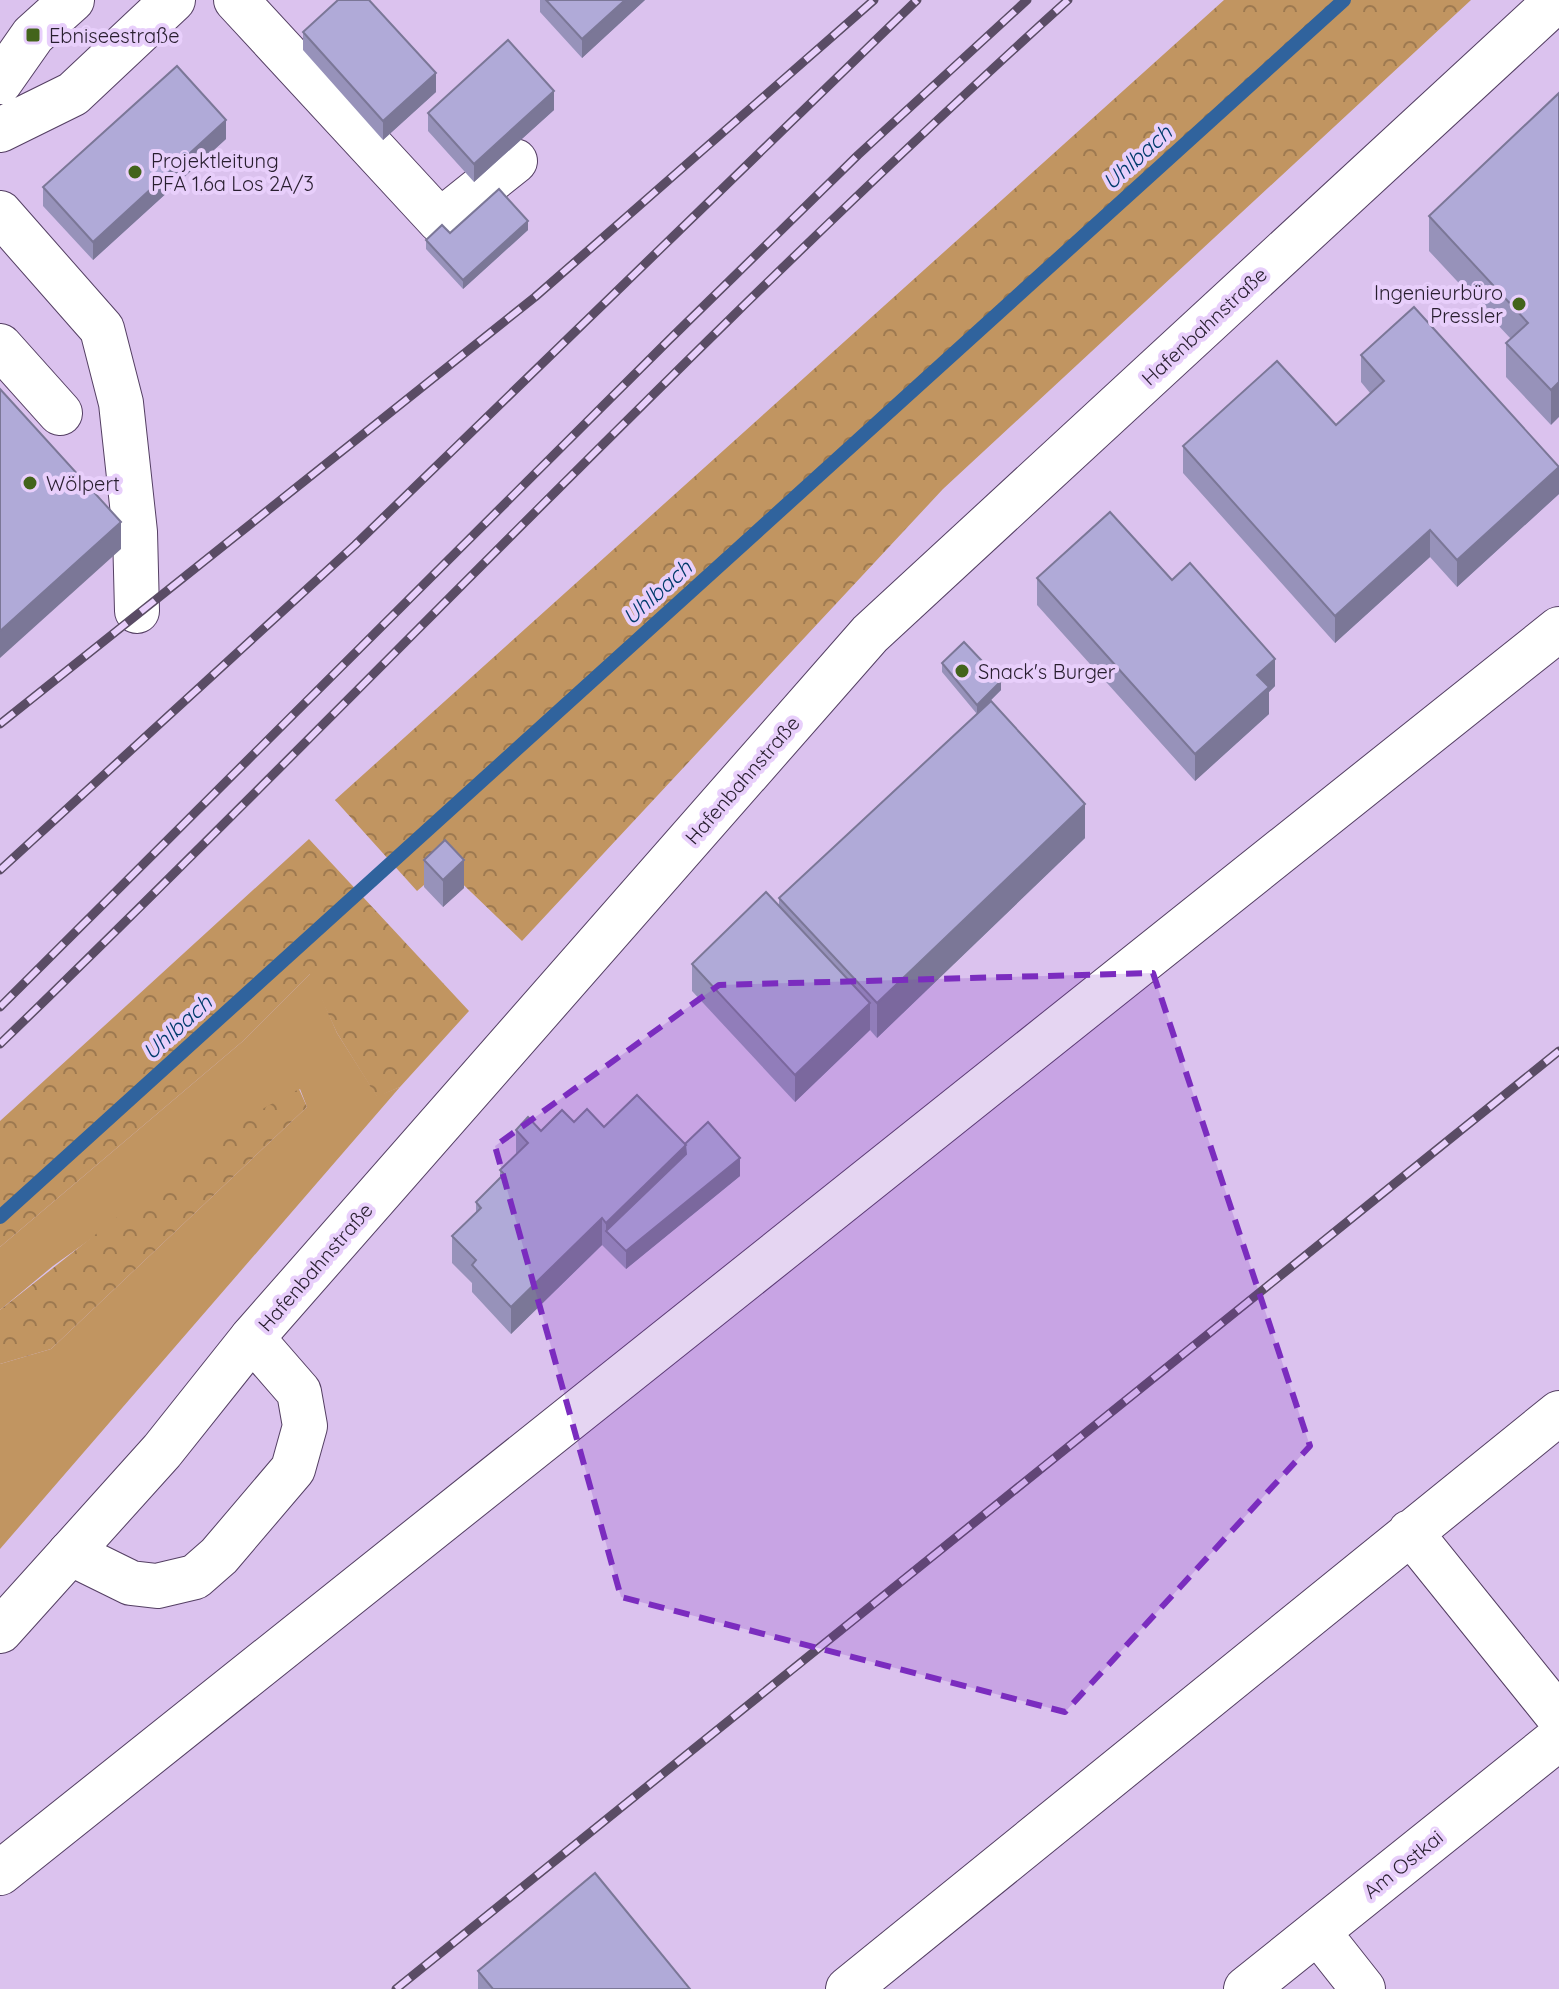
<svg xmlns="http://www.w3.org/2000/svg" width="1559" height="1989" viewBox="0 0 1559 1989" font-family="Quicksand,sans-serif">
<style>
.grass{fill:#c19561}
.forest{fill:url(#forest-crowns)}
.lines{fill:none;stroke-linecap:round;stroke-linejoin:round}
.stream{stroke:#30639d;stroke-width:14}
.minor-casing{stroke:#543f63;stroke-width:46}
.major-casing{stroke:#543f63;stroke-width:46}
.minor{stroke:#fff;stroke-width:44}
.major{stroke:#fff;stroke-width:44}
.rail-casing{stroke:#5a4c65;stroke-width:9}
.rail{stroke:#e8cffb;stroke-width:6;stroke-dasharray:18;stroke-linecap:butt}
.wall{fill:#9792ba}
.shaded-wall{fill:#7b7797}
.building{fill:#b0aad8;stroke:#7b7797;stroke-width:2}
.marked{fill:#7b2cbf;fill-opacity:0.2;stroke:#7b2cbf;stroke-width:6;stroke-dasharray:16 10;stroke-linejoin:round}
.poi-dot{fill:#43641b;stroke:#e8cffb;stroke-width:3}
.labels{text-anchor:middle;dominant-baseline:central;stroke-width:8;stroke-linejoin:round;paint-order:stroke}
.poi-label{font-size:20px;fill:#281e2f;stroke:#e8cffb;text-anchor:start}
.street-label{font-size:20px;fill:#281e2f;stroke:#e8cffb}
.water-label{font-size:22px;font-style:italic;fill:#003b6c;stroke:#e8cffb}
</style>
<defs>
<pattern id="forest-crowns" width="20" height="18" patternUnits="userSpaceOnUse" patternTransform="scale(2)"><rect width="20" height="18" fill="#c19561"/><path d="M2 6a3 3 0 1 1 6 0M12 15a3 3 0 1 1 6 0" fill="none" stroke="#9d7950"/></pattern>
</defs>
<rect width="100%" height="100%" fill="#dbc2ee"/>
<path class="grass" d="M 311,973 L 337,1033 L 377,1096 L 400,1087 L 0,1549 L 0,1364 L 51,1349 L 307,1107 L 300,1089 L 53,1266 L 0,1310 L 0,1247 L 243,1041 Z"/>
<path class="forest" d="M 1224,0 L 1471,0 L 943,489 L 522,941 L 445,867 L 417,891 L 335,800 Z
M 309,839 L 469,1011 L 400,1087 L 377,1097 L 337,1033 L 310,974 L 243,1041 L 0,1247 L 0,1121 Z
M 299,1089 L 307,1107 L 51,1349 L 0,1364 L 0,1310 L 235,1124 Z"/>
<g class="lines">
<path class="stream" d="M 0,1217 L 1344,0"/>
<g class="minor-casing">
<path id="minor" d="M 236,0 L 440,221 L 515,161
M 0,82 L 33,35 L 72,0
M 0,130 L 73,94 L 173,0
M 0,213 L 102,329 L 121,403 L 135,532 L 137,611
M 0,346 L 60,413
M 1410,1532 L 1559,1717
M 70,1553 L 131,1583 L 157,1586 L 195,1577 L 219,1556 L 293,1469 L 305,1426 L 299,1392 L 252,1338
M 0,1873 L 1559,629
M 1318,1932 L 1363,1989
M 848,1989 L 1559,1413
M 1246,1989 L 1559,1738"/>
</g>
<g class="major-casing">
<path id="major" d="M 0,1631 L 162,1451 L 252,1338 L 870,634 L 1557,0"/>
</g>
<use href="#minor" class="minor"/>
<use href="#major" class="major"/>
<g class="rail-casing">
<path id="rail" d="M 0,724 L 535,297 L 874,0
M 0,870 L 355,545 L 917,0
M 0,1007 L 669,340 L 858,155 L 1027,0
M 0,1044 C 358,698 698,334 1068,0
M 396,1989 L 1559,1051"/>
</g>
<use href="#rail" class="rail"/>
</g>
<path class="wall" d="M 540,0 L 645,0 L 582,58 L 540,12 Z
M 303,32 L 436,92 L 383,140 L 303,50 Z
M 1559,93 L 1551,425 L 1506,377 L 1506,343 L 1511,339 L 1429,251 L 1429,216 Z
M 554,110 L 474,182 L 428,131 L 428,113 Z
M 226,139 L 93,260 L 43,206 L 43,187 Z
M 528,230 L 463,289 L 426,249 L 426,240 L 450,233 Z
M 1361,355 L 1559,494 L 1457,587 L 1430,557 L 1335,643 L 1183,473 L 1183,446 L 1336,425 L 1370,393 L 1361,382 Z
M 1037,578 L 1172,580 L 1275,686 L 1269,692 L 1269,714 L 1195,781 L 1037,605 Z
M 942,663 L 1001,690 L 979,712 L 1085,838 L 877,1038 L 870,1030 L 795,1102 L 692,991 L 692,964 L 779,907 L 779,898 L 977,714 L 942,672 Z
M 424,860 L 464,888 L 443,907 L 424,887 Z
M 574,1122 L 685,1144 L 740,1176 L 626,1269 L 602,1245 L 511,1334 L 472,1292 L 472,1283 L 452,1263 L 452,1236 L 476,1213 L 476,1202 L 500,1179 L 500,1170 L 516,1155 L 516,1130 L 541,1131 Z
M 478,1971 L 690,1989 L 478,1989 Z"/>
<path class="shaded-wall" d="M 625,0 L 645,0 L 582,58 L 582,39 Z
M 436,73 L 436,92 L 383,140 L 383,121 Z
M 554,91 L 554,110 L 474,182 L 474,164 Z
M 226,120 L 226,139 L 93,260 L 93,242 Z
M 528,221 L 528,230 L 463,289 L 463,280 Z
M 1559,382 L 1559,417 L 1551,425 L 1551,390 Z
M 1559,467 L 1559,494 L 1457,587 L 1457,560 Z
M 121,522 L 121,549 L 0,658 L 0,631 Z
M 1430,530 L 1430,557 L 1335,643 L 1335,616 Z
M 1275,659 L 1275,686 L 1269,692 L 1269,714 L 1195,781 L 1195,754 L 1257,675 Z
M 1001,681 L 1001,690 L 977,714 L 977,705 Z
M 1085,804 L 1085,838 L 877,1038 L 877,1003 Z
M 464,860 L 464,888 L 443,907 L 443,880 Z
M 870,1003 L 870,1030 L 795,1102 L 795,1075 Z
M 686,1145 L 686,1172 L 606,1231 L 606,1223 Z
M 740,1158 L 740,1176 L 626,1269 L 626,1251 Z
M 602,1218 L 602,1245 L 511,1334 L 511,1307 Z"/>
<path class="building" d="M 338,0 L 369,0 L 436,73 L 383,121 L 303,32 Z
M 546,0 L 625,0 L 582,39 Z
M 508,40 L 554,91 L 474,164 L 428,113 Z
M 177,66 L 226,120 L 93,242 L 43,187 Z
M 1559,93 L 1559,382 L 1551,390 L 1506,343 L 1528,323 L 1429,216 Z
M 499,189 L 528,221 L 463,280 L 426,240 L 442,225 L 450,233 Z
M 1414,307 L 1559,467 L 1457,560 L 1430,530 L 1335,616 L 1183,446 L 1277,361 L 1336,425 L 1384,381 L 1361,355 Z
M 0,389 L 121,522 L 0,631 Z
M 1110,512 L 1172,580 L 1190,563 L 1275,659 L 1257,675 L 1269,687 L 1195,754 L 1037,578 Z
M 964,642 L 1001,681 L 977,705 L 942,663 Z
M 991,701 L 1085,804 L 877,1003 L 779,898 Z
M 445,840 L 464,860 L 443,880 L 424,860 Z
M 766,892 L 870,1003 L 795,1075 L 692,964 Z
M 637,1095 L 686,1145 L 606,1223 L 602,1218 L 511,1307 L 472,1265 L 476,1260 L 452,1236 L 481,1208 L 476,1202 L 504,1174 L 500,1170 L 528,1143 L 516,1130 L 528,1117 L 541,1131 L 562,1110 L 574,1122 L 587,1109 L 604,1127 Z
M 708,1122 L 740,1158 L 626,1251 L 606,1231 L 686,1154 L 685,1144 Z
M 595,1873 L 690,1989 L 493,1989 L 478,1971 Z"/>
<path class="marked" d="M 1153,973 L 1310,1446 L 1065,1712 L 621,1597 L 495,1146 L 719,985 Z"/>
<g class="poi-dot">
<rect x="25" y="27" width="16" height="16" rx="4"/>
<circle cx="135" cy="172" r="8"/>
<circle cx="1519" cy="304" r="8"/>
<circle cx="30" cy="483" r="8"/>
<circle cx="962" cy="671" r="8"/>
</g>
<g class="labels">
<g class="poi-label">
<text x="49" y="35">Ebniseestraße</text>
<text x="151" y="160">Projektleitung<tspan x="151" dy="23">PFA 1.6a Los 2A/3</tspan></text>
<text x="1503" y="292" text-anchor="end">Ingenieurbüro<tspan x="1503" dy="23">Pressler</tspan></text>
<text x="46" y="483">Wölpert</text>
<text x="978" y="671">Snack's Burger</text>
</g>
<g class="street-label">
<text transform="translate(1204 326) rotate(-43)">Hafenbahnstraße</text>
<text transform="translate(742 780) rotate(-49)">Hafenbahnstraße</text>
<text transform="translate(315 1267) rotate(-49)">Hafenbahnstraße</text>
<text transform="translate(1403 1864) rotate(-39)">Am Ostkai</text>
</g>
<g class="water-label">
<text transform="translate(1137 157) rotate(-42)">Uhlbach</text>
<text transform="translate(657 592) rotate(-42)">Uhlbach</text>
<text transform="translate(177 1027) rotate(-42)">Uhlbach</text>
</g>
</g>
</svg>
